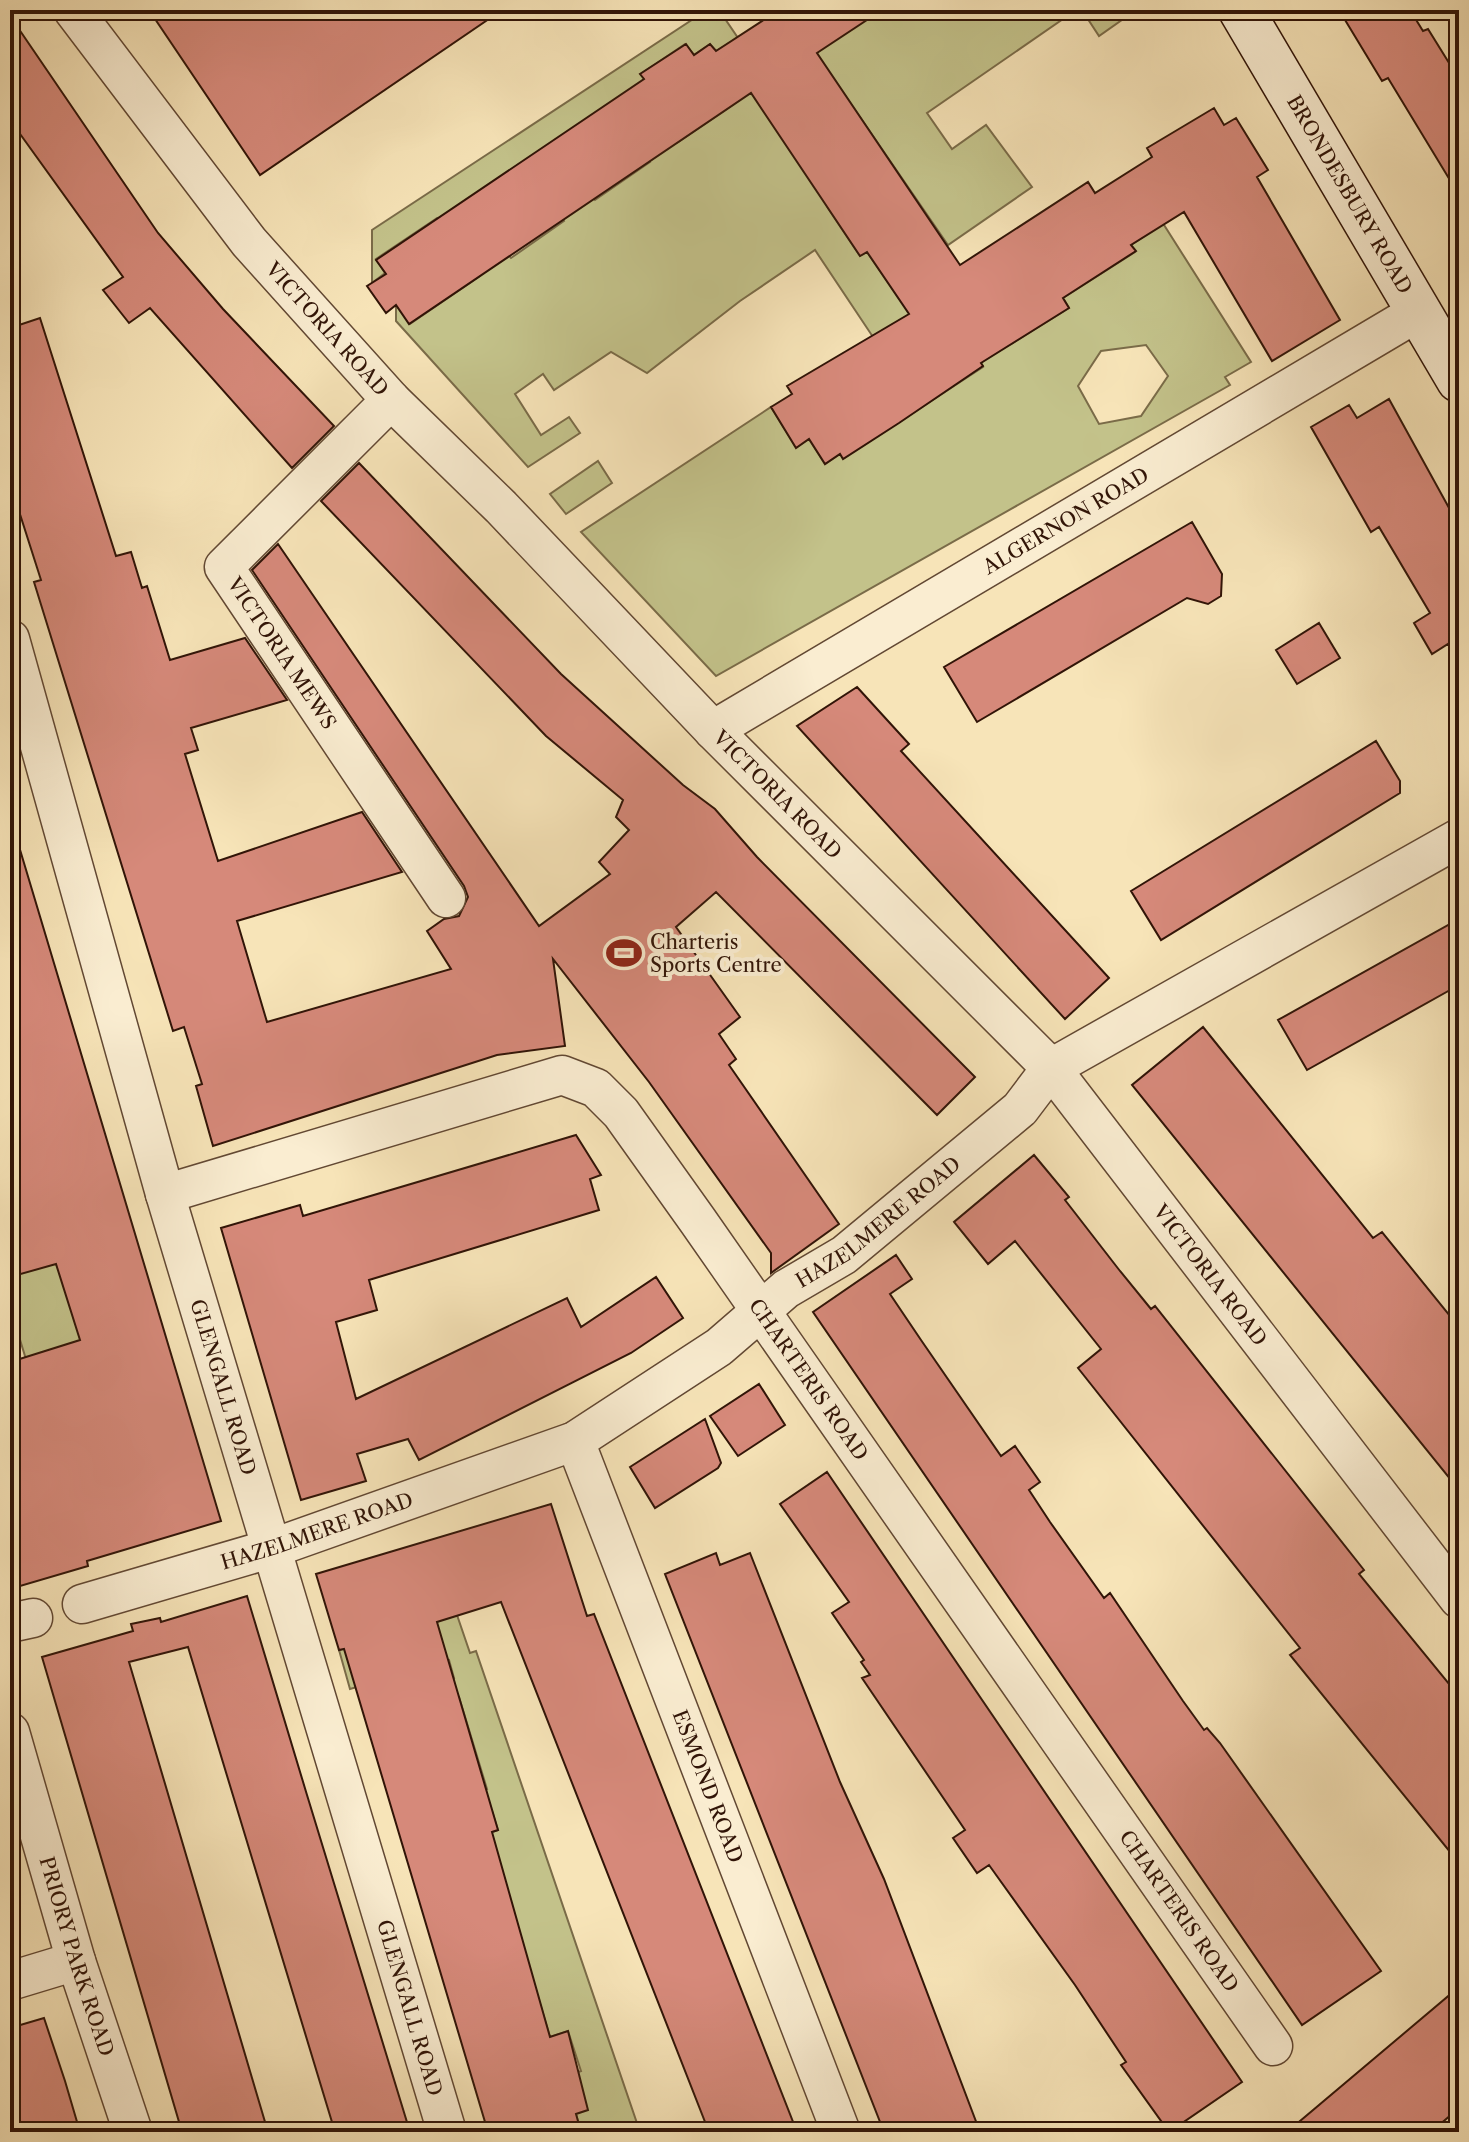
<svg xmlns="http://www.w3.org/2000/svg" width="1469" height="2142" viewBox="0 0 1469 2142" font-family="'Libre Caslon Text',serif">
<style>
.green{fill:#c3c28a;stroke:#7a6b48;stroke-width:2;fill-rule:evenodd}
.building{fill:#d6897a;stroke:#311407;stroke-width:2}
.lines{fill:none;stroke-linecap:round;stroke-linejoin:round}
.street-casing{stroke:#624833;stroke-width:41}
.secondary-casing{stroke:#311407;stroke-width:47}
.street{stroke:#faedd1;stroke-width:38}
.secondary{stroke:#faedd1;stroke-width:44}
.labels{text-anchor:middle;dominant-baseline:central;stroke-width:8;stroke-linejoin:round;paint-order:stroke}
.street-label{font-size:20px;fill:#311407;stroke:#faedd1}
.poi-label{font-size:20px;fill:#311407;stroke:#faedd1;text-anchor:start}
</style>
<rect width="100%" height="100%" fill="#f7e4b8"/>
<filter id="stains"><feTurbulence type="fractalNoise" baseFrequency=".0025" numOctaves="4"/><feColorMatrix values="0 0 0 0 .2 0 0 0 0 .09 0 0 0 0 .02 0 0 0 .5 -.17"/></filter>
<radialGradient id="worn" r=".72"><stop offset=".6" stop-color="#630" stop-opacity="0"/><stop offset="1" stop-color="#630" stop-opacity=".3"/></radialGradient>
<path class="green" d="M 707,10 L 719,10 L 738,38 L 716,51 L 710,44 L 694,55 L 685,44 L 641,74 L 651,90 L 446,230 L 437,218 L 376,259 L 385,273 L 372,283 L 372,230 Z
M 882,10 L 1076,10 L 927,113 L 952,149 L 986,125 L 1032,187 L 948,245 L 833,78 L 794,27 Z
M 1082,10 L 1136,10 L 1099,36 Z
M 744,48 L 828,208 L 860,256 L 867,252 L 910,314 L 873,337 L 815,250 L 740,301 L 647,373 L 611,352 L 554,390 L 543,374 L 515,394 L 541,435 L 569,417 L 580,433 L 528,467 L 396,321 L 396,305 L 410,324 L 480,276 L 506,252 L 511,258 L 564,221 L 561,215 L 590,194 L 595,200 L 650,162 L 646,155 L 678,142 L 734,104 Z
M 1145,195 L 1251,362 L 1225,377 L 1230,385 L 716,676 L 581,532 L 771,407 L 796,447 L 809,439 L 825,464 L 840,454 L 844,458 L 983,367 L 977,357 L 1011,344 L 1069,308 L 1063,298 L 1135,252 L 1131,245 L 1149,233 ZM 1146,345 L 1168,376 L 1141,416 L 1099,424 L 1078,386 L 1101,351 Z
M 598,461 L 612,483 L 566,514 L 550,494 Z
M 10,1150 L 84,1255 L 107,1332 L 36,1392 L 10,1307 Z
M 457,1615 L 470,1653 L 476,1651 L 640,2132 L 581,2132 L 576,2114 L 528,2089 L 581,2071 L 568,2031 L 550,2037 L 489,1833 L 498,1830 L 492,1811 L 445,1803 L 487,1789 L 459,1697 L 414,1709 L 409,1691 L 454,1678 L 449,1660 L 350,1689 L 339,1650 Z"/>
<path class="building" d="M 149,10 L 502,10 L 260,175 Z
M 779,10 L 882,10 L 817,53 L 960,265 L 1088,182 L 1095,193 L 1152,157 L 1147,148 L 1214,108 L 1224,125 L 1236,118 L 1268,170 L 1257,177 L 1340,320 L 1272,361 L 1184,212 L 1131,245 L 1136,251 L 1063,298 L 1069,308 L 981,363 L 983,366 L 899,423 L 843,459 L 840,454 L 825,464 L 809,439 L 796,448 L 771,407 L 792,394 L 787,386 L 909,314 L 867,252 L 860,256 L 751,93 L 409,324 L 396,305 L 386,313 L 367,286 L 386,274 L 376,260 L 644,79 L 640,74 L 686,44 L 694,55 L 710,44 L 716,51 Z
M 1339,10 L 1410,10 L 1423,31 L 1428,29 L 1459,79 L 1459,195 L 1388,78 L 1382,81 Z
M 10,16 L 158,233 L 223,309 L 334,426 L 292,468 L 150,308 L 129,323 L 103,290 L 123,277 L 10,120 Z
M 40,318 L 116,556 L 131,552 L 142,588 L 147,586 L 170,660 L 245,638 L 287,700 L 191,728 L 198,750 L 185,754 L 218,861 L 362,812 L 402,872 L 237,921 L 267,1022 L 451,969 L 427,931 L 444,919 L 459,916 L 468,897 L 464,886 L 252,570 L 278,544 L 539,926 L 610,874 L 599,862 L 629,830 L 616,817 L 623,800 L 546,736 L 321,501 L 359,463 L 561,674 L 683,785 L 715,809 L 757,857 L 975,1077 L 937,1115 L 716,892 L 676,927 L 740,1017 L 719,1034 L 736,1059 L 729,1065 L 839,1224 L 771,1273 L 771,1253 L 649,1082 L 553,959 L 565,1046 L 497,1055 L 213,1146 L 196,1086 L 202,1084 L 184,1027 L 173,1031 L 34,582 L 41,580 L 10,483 L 10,328 Z
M 1389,399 L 1459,526 L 1459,663 L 1448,644 L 1432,654 L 1414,623 L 1430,613 L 1379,527 L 1371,532 L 1311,427 L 1349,405 L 1357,418 Z
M 1192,522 L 1222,574 L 1221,596 L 1208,604 L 1187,598 L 977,722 L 944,667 Z
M 1319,623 L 1340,658 L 1297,684 L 1276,650 Z
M 857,687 L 909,744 L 901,751 L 1109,978 L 1065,1019 L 797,726 Z
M 1376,741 L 1400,781 L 1400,793 L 1161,940 L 1131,891 Z
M 18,843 L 221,1521 L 87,1561 L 88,1566 L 10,1589 L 10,1362 L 80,1340 L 56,1264 L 10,1277 L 10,844 Z
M 1459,919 L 1459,985 L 1307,1070 L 1278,1020 Z
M 1203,1027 L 1373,1238 L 1382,1232 L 1459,1327 L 1459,1490 L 1132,1085 Z
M 576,1135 L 601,1175 L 590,1179 L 599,1210 L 369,1280 L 377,1310 L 336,1322 L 356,1399 L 567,1298 L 581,1327 L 656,1277 L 683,1318 L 631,1353 L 419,1460 L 408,1439 L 357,1454 L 366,1481 L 301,1500 L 221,1228 L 300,1205 L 303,1216 Z
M 1034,1155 L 1069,1197 L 1065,1200 L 1120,1271 L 1151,1309 L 1155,1306 L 1364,1570 L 1359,1574 L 1459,1696 L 1459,1863 L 1290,1655 L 1300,1648 L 1078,1368 L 1101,1349 L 1015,1241 L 988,1264 L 954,1222 Z
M 896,1255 L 912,1279 L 890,1294 L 921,1340 L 1001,1456 L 1015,1446 L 1040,1482 L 1029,1490 L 1050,1522 L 1104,1598 L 1110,1593 L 1183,1701 L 1204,1730 L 1207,1728 L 1220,1743 L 1381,1971 L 1302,2025 L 813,1312 Z
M 759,1384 L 785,1425 L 738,1456 L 710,1416 Z
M 705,1419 L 721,1463 L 718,1468 L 655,1508 L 630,1467 Z
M 827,1472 L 1242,2082 L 1169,2132 L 1121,2065 L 1126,2062 L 1075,1985 L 989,1865 L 977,1873 L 953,1838 L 965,1830 L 862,1678 L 870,1675 L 861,1662 L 864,1660 L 832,1613 L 849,1602 L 780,1504 Z
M 551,1504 L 587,1616 L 594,1614 L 797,2132 L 709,2132 L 501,1602 L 437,1622 L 498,1830 L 492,1832 L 550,2037 L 568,2031 L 588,2110 L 576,2114 L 581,2132 L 488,2132 L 344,1649 L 339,1650 L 316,1574 Z
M 716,1553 L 720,1565 L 750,1553 L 840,1782 L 884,1879 L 980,2132 L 884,2132 L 665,1574 Z
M 247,1596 L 307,1795 L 410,2132 L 335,2132 L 188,1647 L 129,1662 L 268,2132 L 182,2132 L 42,1657 L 133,1631 L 131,1624 L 160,1618 L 161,1622 Z
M 1459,1987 L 1459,2108 L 1431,2132 L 1287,2132 Z
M 44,2018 L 65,2081 L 80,2132 L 10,2132 L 10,2028 Z"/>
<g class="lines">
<g class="street-casing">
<g id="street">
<path id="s1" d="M 73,10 L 249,242 L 391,400 L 501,507 L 713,730 L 1051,1068 L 1459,1599"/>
<path id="s2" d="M 391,400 L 224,567 L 446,898"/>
<path id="s3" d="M 10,639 L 165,1194 L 447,2132"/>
<path id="s4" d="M 713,730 L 1418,312"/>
<path id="s5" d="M 165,1194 L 562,1075 L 596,1088 L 621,1113 L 698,1221 L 1273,2046"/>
<path id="s6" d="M 575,1441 L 841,2132"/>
<path id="s7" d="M 82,1604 L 273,1548 L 575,1441 L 719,1347 L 786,1289 L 844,1255 L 1020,1109 L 1051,1068 L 1459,838"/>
<path d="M 10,1623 L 33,1618"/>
<path id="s8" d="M 10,1732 L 76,1961 L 133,2132"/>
<path d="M 10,1981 L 76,1961"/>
</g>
</g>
<g class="secondary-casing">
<g id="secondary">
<path id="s9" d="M 1241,10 L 1459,380"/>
</g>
</g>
<use href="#street" class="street"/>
<use href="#secondary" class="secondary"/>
</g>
<defs>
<g id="stadium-bare" transform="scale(2.76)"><path d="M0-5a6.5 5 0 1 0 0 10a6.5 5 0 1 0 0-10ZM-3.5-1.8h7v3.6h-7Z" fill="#8f2418" stroke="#faedd1" stroke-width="2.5" paint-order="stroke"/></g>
</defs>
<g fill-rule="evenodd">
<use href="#stadium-bare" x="624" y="953"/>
</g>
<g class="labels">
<g class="street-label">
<text stroke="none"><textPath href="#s9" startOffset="214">BRONDESBURY ROAD</textPath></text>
<text stroke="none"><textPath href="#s1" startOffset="408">VICTORIA ROAD</textPath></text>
<text stroke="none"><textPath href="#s4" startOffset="410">ALGERNON ROAD</textPath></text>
<text stroke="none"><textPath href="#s2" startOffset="340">VICTORIA MEWS</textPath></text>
<text stroke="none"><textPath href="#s1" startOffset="1056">VICTORIA ROAD</textPath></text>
<text stroke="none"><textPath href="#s7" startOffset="894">HAZELMERE ROAD</textPath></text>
<text stroke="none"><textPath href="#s1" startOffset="1704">VICTORIA ROAD</textPath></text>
<text stroke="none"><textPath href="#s5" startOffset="812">CHARTERIS ROAD</textPath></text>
<text stroke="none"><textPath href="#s3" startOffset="778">GLENGALL ROAD</textPath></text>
<text stroke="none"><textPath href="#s7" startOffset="246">HAZELMERE ROAD</textPath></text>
<text stroke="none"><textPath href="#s6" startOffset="370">ESMOND ROAD</textPath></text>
<text stroke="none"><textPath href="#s5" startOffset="1460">CHARTERIS ROAD</textPath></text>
<text stroke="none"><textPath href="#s8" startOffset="234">PRIORY PARK ROAD</textPath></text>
<text stroke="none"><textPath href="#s3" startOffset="1426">GLENGALL ROAD</textPath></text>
</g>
<g class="poi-label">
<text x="650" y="942">Charteris<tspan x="650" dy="23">Sports Centre</tspan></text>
</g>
</g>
<rect width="1469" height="2142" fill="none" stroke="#f7e4b8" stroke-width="40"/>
<rect x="12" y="12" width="1445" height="2118" fill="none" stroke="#311407" stroke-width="4"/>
<rect x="20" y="20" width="1429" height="2102" fill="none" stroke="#311407" stroke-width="2"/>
<rect width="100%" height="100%" filter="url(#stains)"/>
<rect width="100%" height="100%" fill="url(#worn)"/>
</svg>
